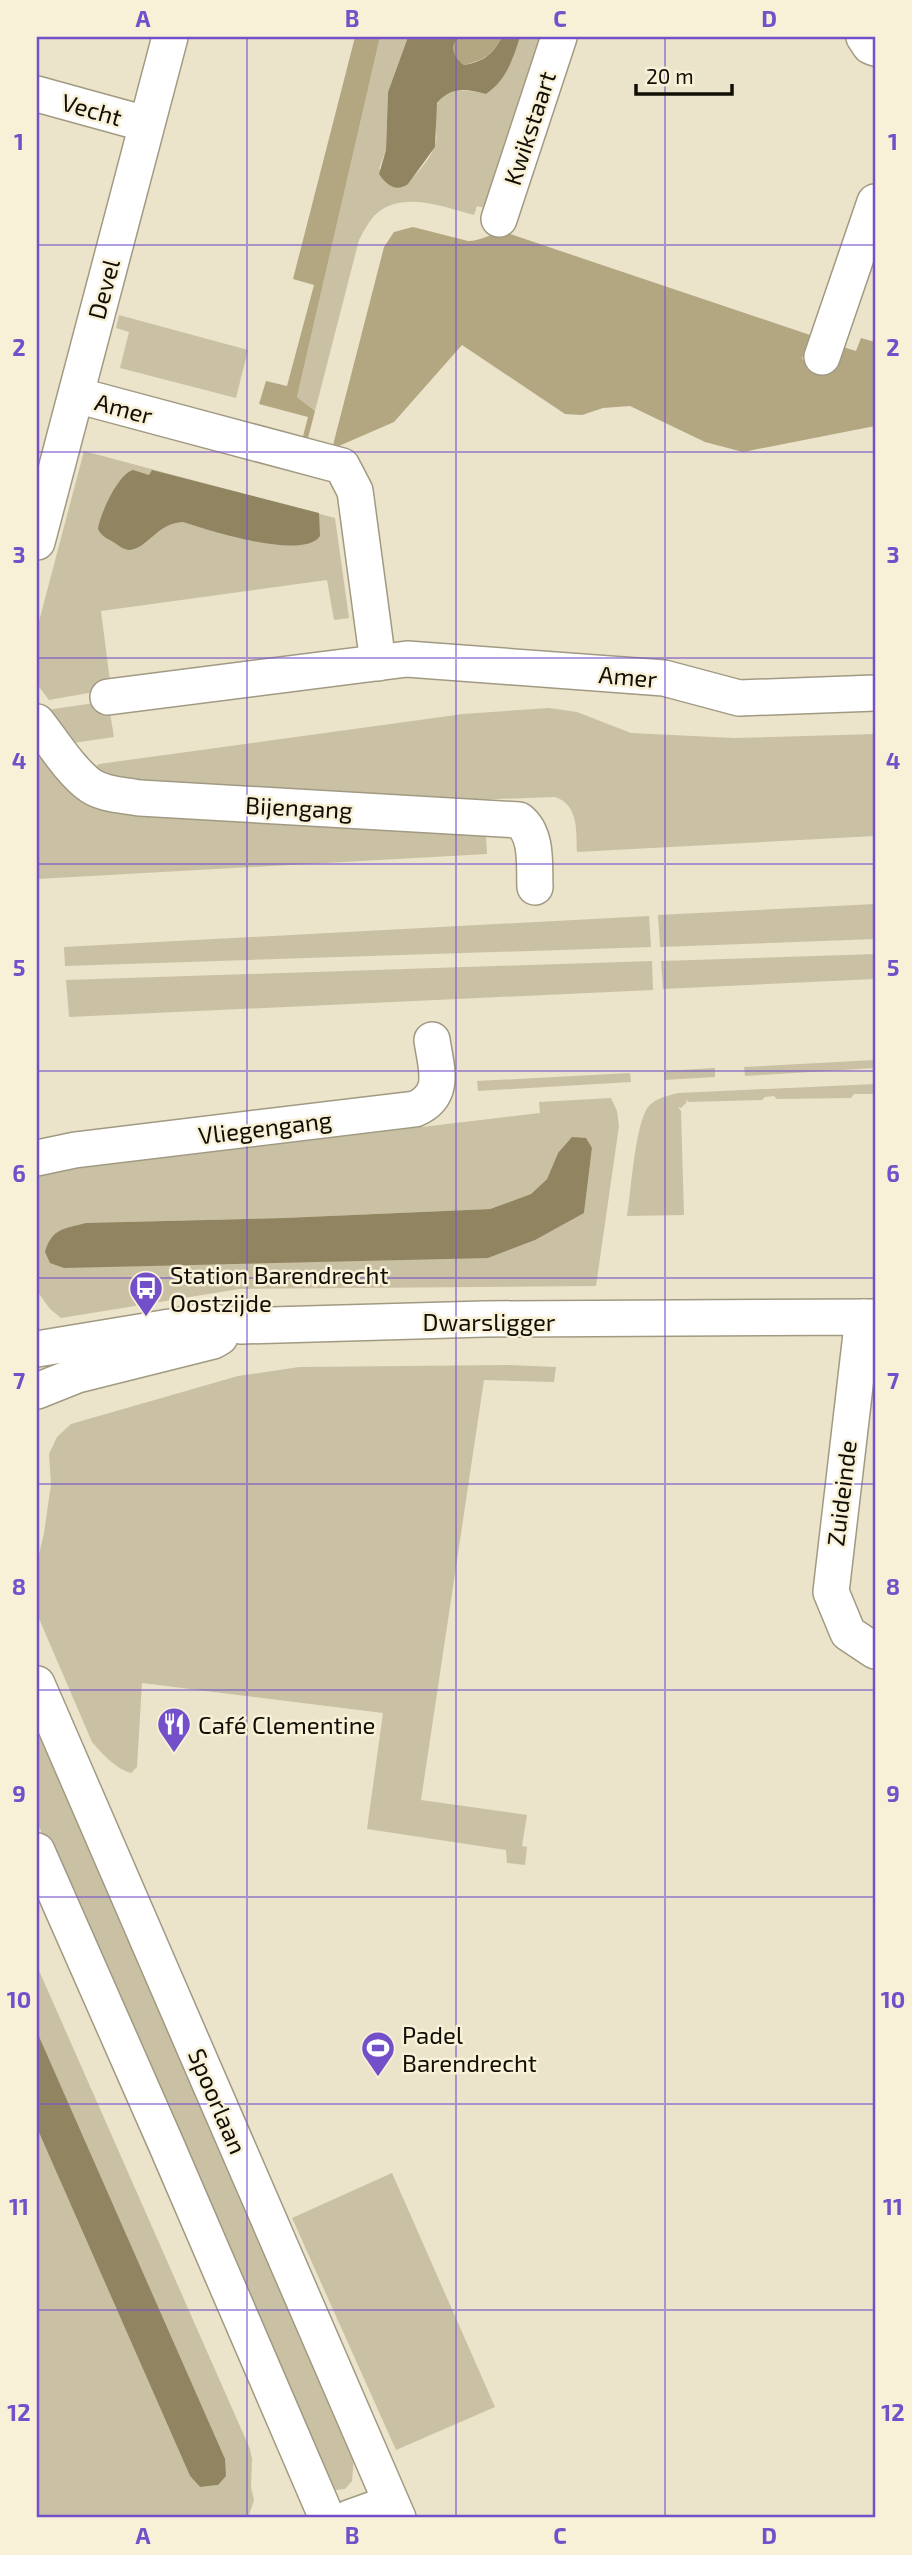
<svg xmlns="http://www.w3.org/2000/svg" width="912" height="2555" viewBox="0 0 912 2555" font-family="'Exo 2',sans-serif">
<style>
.green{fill:#cac1a5;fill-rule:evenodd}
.forest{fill:#b3a782}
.water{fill:#918561}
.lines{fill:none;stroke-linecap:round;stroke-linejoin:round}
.minor-casing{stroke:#a19a83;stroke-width:38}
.minor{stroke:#fff;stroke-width:35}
.grid{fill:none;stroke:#7350c9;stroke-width:2;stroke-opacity:0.55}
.labels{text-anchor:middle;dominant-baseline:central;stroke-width:5;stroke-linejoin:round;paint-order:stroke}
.street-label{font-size:24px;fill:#110e06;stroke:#f8f0d7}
.poi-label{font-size:24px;fill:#110e06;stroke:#f8f0d7;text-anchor:start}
.neatline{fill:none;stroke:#7350c9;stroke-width:2.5}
.grid-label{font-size:23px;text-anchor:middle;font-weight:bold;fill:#7350c9}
</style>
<rect width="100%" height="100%" fill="#ebe3ca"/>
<path class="green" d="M 380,37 L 408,37 L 388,92 L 386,150 L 379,169 L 408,184 C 416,173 429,161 434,148 C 438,140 436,130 435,121 C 434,86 460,88 486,94 C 506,81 513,58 520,37 L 546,37 L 488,209 L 477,206 L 474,215 C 444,207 400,189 374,216 C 368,223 363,232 359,240 L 315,411 L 297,397 Z
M 119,315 L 248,350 L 236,398 L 120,368 L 129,332 L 116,328 Z
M 84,451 L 335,518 L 349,618 L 334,620 L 327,580 L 101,611 L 111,689 L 49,700 L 37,684 L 37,629 Z
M 108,701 L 114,737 L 73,743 L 47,710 Z
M 549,708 L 577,712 L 631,733 L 734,738 L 875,734 L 875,836 L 577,852 C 576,831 579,805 555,797 L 471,800 L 113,782 L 94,768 L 99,764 L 463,714 Z
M 47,757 L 73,789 L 486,835 L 487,854 L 37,879 L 37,758 Z
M 875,904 L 875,939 L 660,947 L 658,915 Z
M 649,916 L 651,947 L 65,966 L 64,947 Z
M 875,954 L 875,979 L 663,989 L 661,961 Z
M 652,961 L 653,990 L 69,1017 L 66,980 Z
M 875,1060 L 875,1068 L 745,1076 L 744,1067 Z
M 715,1068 L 715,1077 L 664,1080 L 664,1071 Z
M 630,1073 L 631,1082 L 478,1091 L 477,1081 Z
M 875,1084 L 875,1094 L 854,1094 L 851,1098 L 777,1099 L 774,1096 L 765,1097 L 762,1100 L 689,1102 L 685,1099 L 687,1102 L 681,1108 L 678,1107 L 681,1111 L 684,1215 L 627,1216 C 631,1191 635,1125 648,1107 C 655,1098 667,1096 678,1093 Z
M 611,1098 L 617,1111 L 619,1126 L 596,1286 L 239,1289 L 61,1318 L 50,1309 L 37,1291 L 37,1173 L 540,1113 L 539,1102 ZM 592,1148 L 584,1213 L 86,1223 L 284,1218 L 490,1209 L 531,1194 L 547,1179 L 558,1153 Z
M 509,1365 L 556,1367 L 554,1382 L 484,1380 L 421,1800 L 527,1815 L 522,1846 L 527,1847 L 525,1865 L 507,1863 L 506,1850 L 367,1829 L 383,1713 L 142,1683 L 137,1767 L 131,1773 C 116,1769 102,1754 92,1742 L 37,1614 L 37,1563 L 44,1533 L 51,1484 L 49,1454 L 57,1437 L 71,1424 L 238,1376 L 299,1367 Z
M 37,1710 L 354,2458 L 352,2481 L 345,2489 L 336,2490 L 326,2483 L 37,1822 Z
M 37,1966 L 250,2449 L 252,2459 L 251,2487 L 254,2500 L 248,2518 L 37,2518 L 37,2128 L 190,2476 L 200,2487 L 218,2485 L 37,2032 Z
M 392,2173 L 495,2407 L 396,2450 L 292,2218 Z"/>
<path class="forest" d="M 355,37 L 380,37 L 297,397 L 315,411 L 307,442 L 302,440 L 308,417 L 259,404 L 266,381 L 287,386 L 314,285 L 293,279 Z
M 460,37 L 502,37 C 492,55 485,60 464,65 C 454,57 448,46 460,37 Z
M 413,227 L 468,241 C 481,241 491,233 504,232 L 810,335 L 802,359 L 833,369 L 840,346 L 856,351 L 861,338 L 875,342 L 875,426 L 743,452 L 705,442 L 630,406 L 603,408 L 582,415 L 565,414 L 462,345 L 394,422 L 332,449 L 384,247 L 394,232 Z"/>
<path class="water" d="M 408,37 L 460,37 C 448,46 454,57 464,65 C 485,61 492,55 502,37 L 520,37 C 513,59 506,81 486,94 C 466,89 452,86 437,103 L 435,147 L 408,184 C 395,193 386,184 379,174 L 386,150 L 388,92 Z
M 133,470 L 149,475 L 152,470 L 319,513 L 320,536 C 303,561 208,530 183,522 C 157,523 148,548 130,550 C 124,550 119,546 115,543 C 108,539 101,536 98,529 C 100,514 118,474 133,470 Z
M 572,1137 L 586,1138 L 592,1148 L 584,1213 L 535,1240 L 488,1258 L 64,1268 L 50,1263 L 45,1252 C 52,1228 64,1229 86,1223 L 284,1218 L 490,1209 L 531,1194 L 547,1179 L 558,1153 Z
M 37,2032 L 225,2459 L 226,2476 L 218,2485 L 200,2487 L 190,2476 L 37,2128 Z"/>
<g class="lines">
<g class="minor-casing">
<path id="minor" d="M 864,37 L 870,46 L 875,48
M 37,94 L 146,124
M 499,219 L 559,37
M 822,357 L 875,202
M 76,395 L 342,466 L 355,491 L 378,663
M 37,542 L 170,37
M 108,697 L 407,659 L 664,678 L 739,698 L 875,693
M 37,722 C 52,741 71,772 91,786 C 105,795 124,795 140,798 L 519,820 C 538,835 534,865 535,887
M 37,1158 L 75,1150 L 415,1109 C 447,1095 436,1068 432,1040
M 863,1317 L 831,1592 L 848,1633 L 875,1651
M 37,1349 L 206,1321 L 241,1326 L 484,1319 L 875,1317
M 37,1391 L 77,1375 L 213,1341 L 220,1337
M 37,1684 L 398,2518
M 37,1851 L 166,2144 L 327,2518
M 349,2518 L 391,2503"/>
</g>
<use href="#minor" class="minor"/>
</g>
<path class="grid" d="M 247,37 L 247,2518M 456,37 L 456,2518M 665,37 L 665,2518M 37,245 L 875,245M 37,452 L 875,452M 37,658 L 875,658M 37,864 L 875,864M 37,1071 L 875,1071M 37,1278 L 875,1278M 37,1484 L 875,1484M 37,1690 L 875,1690M 37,1897 L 875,1897M 37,2104 L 875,2104M 37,2310 L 875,2310"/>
<defs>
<g id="bus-pin" transform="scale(1.75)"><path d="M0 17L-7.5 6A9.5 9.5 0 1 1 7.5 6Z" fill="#7350c9" stroke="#f8f0d7"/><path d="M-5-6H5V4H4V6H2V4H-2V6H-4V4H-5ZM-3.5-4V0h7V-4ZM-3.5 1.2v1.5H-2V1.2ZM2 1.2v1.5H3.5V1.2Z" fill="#fff"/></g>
<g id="restaurant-pin" transform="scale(1.75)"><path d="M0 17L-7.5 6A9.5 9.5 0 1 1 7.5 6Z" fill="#7350c9" stroke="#f8f0d7"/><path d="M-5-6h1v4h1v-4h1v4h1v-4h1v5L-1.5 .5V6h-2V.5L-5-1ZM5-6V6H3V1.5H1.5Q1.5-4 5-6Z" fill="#fff"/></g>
<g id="stadium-pin" transform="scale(1.75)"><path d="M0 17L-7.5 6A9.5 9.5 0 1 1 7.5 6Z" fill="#7350c9" stroke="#f8f0d7"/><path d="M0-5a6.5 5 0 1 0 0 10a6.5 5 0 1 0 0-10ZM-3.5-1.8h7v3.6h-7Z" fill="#fff"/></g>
</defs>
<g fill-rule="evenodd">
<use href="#bus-pin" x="146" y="1288"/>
<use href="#restaurant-pin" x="174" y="1724"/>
<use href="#stadium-pin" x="378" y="2048"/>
</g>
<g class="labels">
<g class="street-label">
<text transform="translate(92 109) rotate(16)">Vecht</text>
<text transform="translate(529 128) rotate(-72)">Kwikstaart</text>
<text transform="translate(103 289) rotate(-75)">Devel</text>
<text transform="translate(124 408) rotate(15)">Amer</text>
<text transform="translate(628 676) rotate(5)">Amer</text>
<text transform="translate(299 807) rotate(3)">Bijengang</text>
<text transform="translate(265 1127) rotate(-7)">Vliegengang</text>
<text x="489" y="1321">Dwarsligger</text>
<text transform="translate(841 1493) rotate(-83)">Zuideinde</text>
<text transform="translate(218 2101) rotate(67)">Spoorlaan</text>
</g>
<g class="poi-label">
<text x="170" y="1274">Station Barendrecht<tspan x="170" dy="28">Oostzijde</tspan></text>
<text x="198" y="1724">Café Clementine</text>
<text x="402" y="2034">Padel<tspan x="402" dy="28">Barendrecht</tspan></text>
</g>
</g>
<rect width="912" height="2555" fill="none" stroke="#f8f0d7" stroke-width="77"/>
<path d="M636 84v10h96v-10" fill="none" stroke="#110e06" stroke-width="3.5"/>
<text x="646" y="84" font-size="21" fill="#110e06" stroke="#f8f0d7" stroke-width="5" paint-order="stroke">20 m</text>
<rect x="38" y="38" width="836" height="2478" class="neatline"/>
<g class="grid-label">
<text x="143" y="27">A</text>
<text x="352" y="27">B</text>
<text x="560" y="27">C</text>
<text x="769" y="27">D</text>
<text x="19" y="150">1</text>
<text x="893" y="150">1</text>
<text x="19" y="356">2</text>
<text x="893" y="356">2</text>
<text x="19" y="563">3</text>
<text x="893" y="563">3</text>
<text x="19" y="769">4</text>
<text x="893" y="769">4</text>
<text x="19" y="976">5</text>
<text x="893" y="976">5</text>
<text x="19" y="1182">6</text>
<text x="893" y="1182">6</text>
<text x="19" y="1389">7</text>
<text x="893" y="1389">7</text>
<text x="19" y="1595">8</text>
<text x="893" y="1595">8</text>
<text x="19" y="1802">9</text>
<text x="893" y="1802">9</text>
<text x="19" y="2008">10</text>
<text x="893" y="2008">10</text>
<text x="19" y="2215">11</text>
<text x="893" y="2215">11</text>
<text x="19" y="2421">12</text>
<text x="893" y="2421">12</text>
<text x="143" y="2544">A</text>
<text x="352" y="2544">B</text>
<text x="560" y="2544">C</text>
<text x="769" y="2544">D</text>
</g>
</svg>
